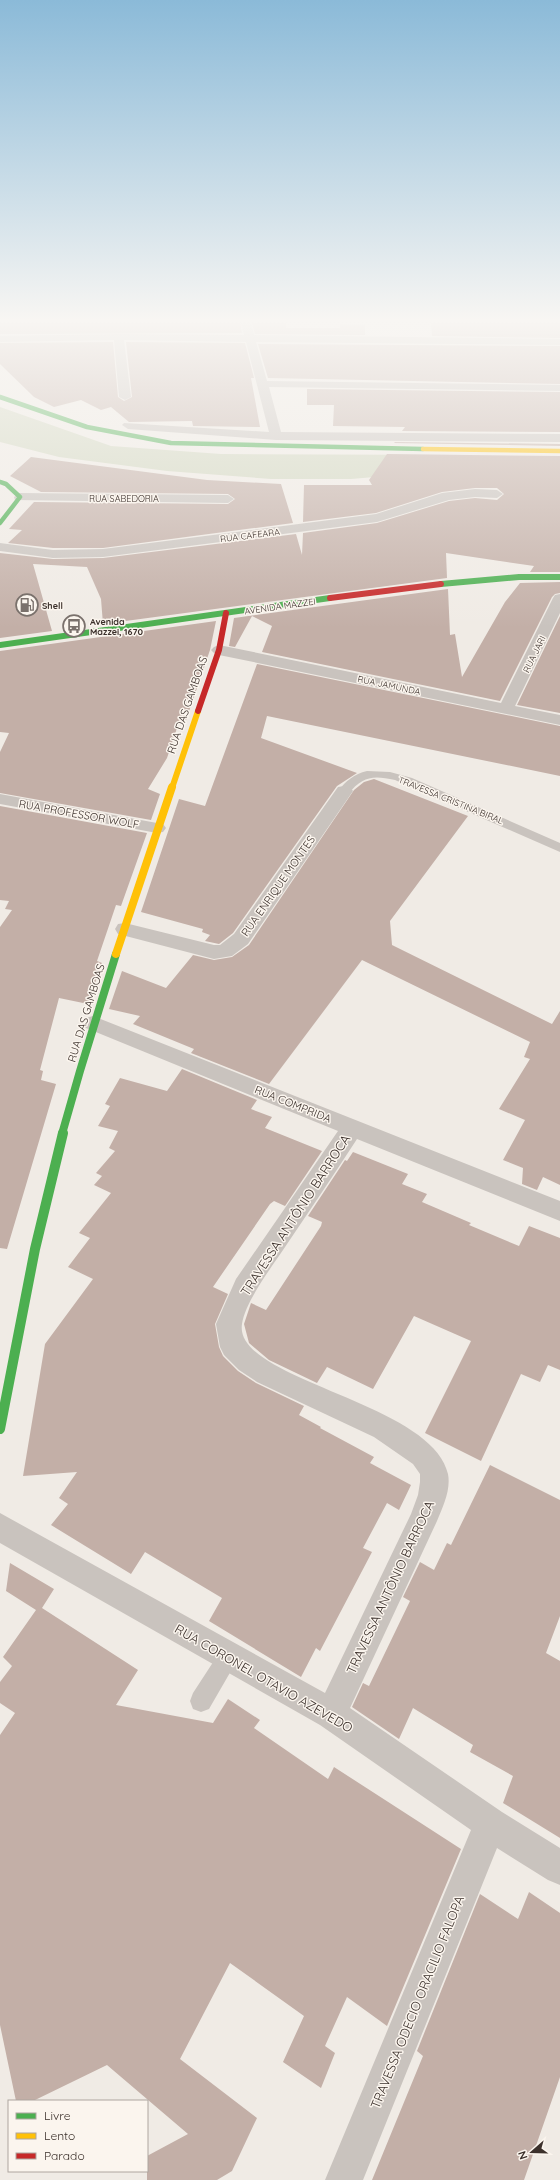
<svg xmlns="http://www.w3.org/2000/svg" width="560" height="2180" viewBox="0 0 560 2180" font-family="Quicksand,sans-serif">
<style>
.green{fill:#d1d6bf}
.building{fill:#c3afa7}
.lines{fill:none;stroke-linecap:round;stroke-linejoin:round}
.lane{fill:#c9c3be;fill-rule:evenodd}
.street{fill:#c9c3be;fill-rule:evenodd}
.fast-far3{stroke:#4caf50;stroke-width:4.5}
.fast-far2{stroke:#4caf50;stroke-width:6}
.fast-far1{stroke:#4caf50;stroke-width:8}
.fast{stroke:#4caf50;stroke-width:10}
.slow-far2{stroke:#ffc107;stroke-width:4.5}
.slow-far1{stroke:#ffc107;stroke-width:6}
.slow{stroke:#ffc107;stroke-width:8}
.jam{stroke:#c62828;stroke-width:6}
.labels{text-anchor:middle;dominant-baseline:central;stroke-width:3;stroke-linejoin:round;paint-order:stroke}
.far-street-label{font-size:9px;fill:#3b302b;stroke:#fbf5ee}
.far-poi-label{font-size:9px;font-weight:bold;fill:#3b302b;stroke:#fbf5ee;text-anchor:start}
.street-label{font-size:11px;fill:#3b302b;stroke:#fbf5ee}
.near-street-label{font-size:13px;fill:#3b302b;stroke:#fbf5ee}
</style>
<rect width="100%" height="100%" fill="#f0ebe5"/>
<path class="green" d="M 0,407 L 111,446 L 221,454 L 469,455 L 457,470 L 351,479 L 271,479 L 167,471 L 59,457 L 0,442 Z"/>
<path class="building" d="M 0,323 L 240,323 L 242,333 L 0,334 Z
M 252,323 L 286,323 L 286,328 L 340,328 L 340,324 L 365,325 L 365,335 L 255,334 Z
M 431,323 L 560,323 L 560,338 L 432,336 Z
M 113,342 L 118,397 L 124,401 L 132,397 L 126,342 L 245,343 L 254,378 L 251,378 L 260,427 L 193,426 L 192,421 L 129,422 L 111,407 L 101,410 L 81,400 L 54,407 L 34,397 L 0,364 L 0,343 Z
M 258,344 L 560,346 L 560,384 L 268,378 Z
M 307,389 L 560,392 L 560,432 L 402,431 L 405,427 L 333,426 L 334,405 L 307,405 Z
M 395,442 L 560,444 L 560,446 L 394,443 Z
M 387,454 L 560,456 L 560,572 L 530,572 L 534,566 L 446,553 L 447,578 L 103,624 L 101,599 L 87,567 L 33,564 L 52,631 L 0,638 L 0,553 L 53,559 L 103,558 L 296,534 L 302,555 L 303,533 L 377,523 L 449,501 L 475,498 L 497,500 L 504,494 L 497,488 L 475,488 L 442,492 L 376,513 L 303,522 L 304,485 L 372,485 L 369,480 Z
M 31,457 L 207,480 L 281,484 L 293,523 L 103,548 L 53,548 L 8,543 L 22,530 L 9,529 L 34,502 L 228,504 L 235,499 L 228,494 L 41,492 L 10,476 Z
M 560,582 L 560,593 L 555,594 L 552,597 L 500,701 L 262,652 L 272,626 L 252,616 L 235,647 L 229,646 L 234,618 L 448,589 L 450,635 L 455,634 L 462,677 L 505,602 L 520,583 Z
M 560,616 L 560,713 L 517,705 Z
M 216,621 L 210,650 L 186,720 L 180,719 L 167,758 L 148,789 L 160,794 L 151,820 L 0,793 L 0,752 L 9,733 L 0,732 L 0,651 Z
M 257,664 L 560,726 L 560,776 L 267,716 L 261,738 L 357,773 L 337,786 L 233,933 L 219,944 L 205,941 L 210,935 L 202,932 L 203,929 L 141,912 L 179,799 L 205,806 Z
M 374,779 L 468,816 L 390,921 L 392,945 L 552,1024 L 560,1011 L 560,1185 L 543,1177 L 537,1190 L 522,1184 L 523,1168 L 503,1160 L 525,1120 L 499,1109 L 530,1059 L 524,1057 L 530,1042 L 362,960 L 269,1084 L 191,1053 L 194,1049 L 133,1024 L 140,1016 L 109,1009 L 122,971 L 166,988 L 193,955 L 214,960 L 232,957 L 249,945 L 354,790 L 364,782 Z
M 0,806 L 147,833 L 121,906 L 116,905 L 97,961 L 102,963 L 88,1004 L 59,998 L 40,1070 L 43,1071 L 41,1080 L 56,1084 L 7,1249 L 0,1248 L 0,927 L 12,910 L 5,909 L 9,901 L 0,900 Z
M 182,1069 L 257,1100 L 251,1109 L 272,1117 L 265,1128 L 322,1151 L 285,1206 L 274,1201 L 270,1204 L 213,1287 L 228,1294 L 215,1324 L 219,1347 L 223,1356 L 238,1371 L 256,1383 L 304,1406 L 299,1415 L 321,1427 L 320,1428 L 374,1457 L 370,1463 L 411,1485 L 399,1510 L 387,1503 L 363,1548 L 372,1552 L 320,1651 L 316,1648 L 301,1677 L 209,1621 L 222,1598 L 145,1552 L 131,1574 L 51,1525 L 68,1504 L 59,1498 L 77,1472 L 23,1476 L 45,1344 L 93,1279 L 68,1267 L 90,1238 L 79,1233 L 111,1193 L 94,1185 L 102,1176 L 96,1173 L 115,1151 L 109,1148 L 118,1131 L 98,1126 L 110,1106 L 105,1104 L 120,1078 L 167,1091 Z
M 353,1152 L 408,1174 L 402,1184 L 427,1194 L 422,1202 L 471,1223 L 469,1225 L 519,1246 L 529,1226 L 560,1238 L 560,1370 L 548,1365 L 540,1382 L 521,1374 L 481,1461 L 425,1433 L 471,1341 L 414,1316 L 373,1389 L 327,1367 L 317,1383 L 269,1360 L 249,1343 L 244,1324 L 251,1303 L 266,1310 L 321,1226 L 322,1222 L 308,1216 L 345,1160 L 347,1161 Z
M 490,1465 L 560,1500 L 560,1616 L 546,1653 L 560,1661 L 560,1838 L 503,1803 L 513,1776 L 470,1752 L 473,1745 L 413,1708 L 399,1739 L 352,1707 L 363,1683 L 369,1686 L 410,1601 L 403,1597 L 420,1562 L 434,1570 L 447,1543 L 451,1545 Z
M 10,1563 L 54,1589 L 42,1608 L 138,1670 L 116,1705 L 213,1723 L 228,1699 L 260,1720 L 254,1728 L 328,1779 L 334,1767 L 461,1849 L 387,2026 L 347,1997 L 325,2046 L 335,2053 L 321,2088 L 283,2062 L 304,2016 L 230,1963 L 180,2059 L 257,2118 L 232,2171 L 217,2180 L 147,2180 L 147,2156 L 188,2134 L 107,2065 L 33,2101 L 16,2101 L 0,2025 L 0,1735 L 15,1713 L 0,1703 L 0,1682 L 12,1666 L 3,1657 L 36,1610 L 6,1591 Z
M 529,1892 L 560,1913 L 560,2077 L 524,2180 L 372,2180 L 423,2056 L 417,2051 L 480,1894 L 518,1919 Z"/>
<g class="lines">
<path class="lane" d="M 367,771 L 390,772 L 412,778 L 560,843 L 560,852 L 395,780 C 373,775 363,776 348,794 L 340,794 L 338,791 C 346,781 354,774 367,771 Z
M 228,1646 L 235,1650 L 239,1657 L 235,1664 L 209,1709 L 201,1712 L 193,1709 L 190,1701 L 193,1693 L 221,1650 Z"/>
<path class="street" d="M 241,323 L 251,323 L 254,335 L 560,339 L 560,345 L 256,342 L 267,381 L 560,385 L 560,391 L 269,387 L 281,432 L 560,434 L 560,442 L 276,440 L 128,429 L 122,425 L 124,423 L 269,432 L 246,342 L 124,340 L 131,397 L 125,400 L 119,397 L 114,340 L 0,342 L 0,336 L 119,334 L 244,335 Z
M 475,489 L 497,490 L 503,494 L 497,498 L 475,497 L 449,500 L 377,522 L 103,557 L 53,558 L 0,551 L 0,543 L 53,550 L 103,549 L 376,514 L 442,493 Z
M 20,493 L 228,495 L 234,499 L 228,503 L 15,500 L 14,497 Z
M 560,594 L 560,613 L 515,706 L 560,715 L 560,725 L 219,655 L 214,653 L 211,650 L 214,647 L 219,645 L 501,703 L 553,598 L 555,595 Z
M 344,786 L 350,787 L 353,791 L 248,944 L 232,956 L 214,959 L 118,934 L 115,929 L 118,924 L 125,923 L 214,945 L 220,945 L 234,934 L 338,787 Z
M 0,794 L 157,823 L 163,824 L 166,828 L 163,832 L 157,833 L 0,804 Z
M 93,1016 L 560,1201 L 560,1221 L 357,1139 C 333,1176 308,1213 283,1250 C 271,1268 245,1302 242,1324 C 233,1380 433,1402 448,1474 C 451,1490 443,1506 437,1521 L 350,1708 L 502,1812 L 560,1848 L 560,1885 L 548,1880 L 497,1848 L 363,2180 L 325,2180 L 471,1830 L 320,1725 L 0,1543 L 0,1513 L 325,1693 L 411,1514 L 418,1495 L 420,1482 L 420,1474 L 413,1464 L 374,1437 L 257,1382 L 239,1370 L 224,1355 L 220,1347 L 216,1324 L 236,1279 L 338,1131 L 86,1028 L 83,1023 L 86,1018 Z"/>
<path class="fast-far3" d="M 0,397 L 87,427 L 171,443 L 423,449
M 0,482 L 6,484 L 20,497 L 0,523"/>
<path class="fast-far2" d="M 441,584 L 519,577 L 560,577
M 0,645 L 330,598"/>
<path class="fast-far1" d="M 62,1134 L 80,1071 L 116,954"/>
<path class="fast" d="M 0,1429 L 35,1249 L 63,1133"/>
<path class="slow-far2" d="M 423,449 L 560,451"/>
<path class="slow-far1" d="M 172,788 L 198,711"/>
<path class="slow" d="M 116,954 L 172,787"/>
<path class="jam" d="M 330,598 L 441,584
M 198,711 L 219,650 L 226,613"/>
</g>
<linearGradient id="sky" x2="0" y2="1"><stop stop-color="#8bbad8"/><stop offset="0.51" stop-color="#f8f6f3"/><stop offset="1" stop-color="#f8f6f3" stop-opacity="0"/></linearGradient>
<rect width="560" height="628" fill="url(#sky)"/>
<defs>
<g id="fuel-ring" transform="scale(1.15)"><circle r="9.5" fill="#fbf5ee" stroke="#7a716c" stroke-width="1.5"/><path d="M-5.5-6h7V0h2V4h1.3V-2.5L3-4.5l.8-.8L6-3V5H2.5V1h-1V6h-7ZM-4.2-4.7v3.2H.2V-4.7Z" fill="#7a716c"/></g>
<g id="bus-ring" transform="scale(1.15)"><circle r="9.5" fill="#fbf5ee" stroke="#7a716c" stroke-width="1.5"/><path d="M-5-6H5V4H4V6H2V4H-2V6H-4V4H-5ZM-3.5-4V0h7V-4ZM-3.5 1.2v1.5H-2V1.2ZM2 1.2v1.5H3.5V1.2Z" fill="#7a716c"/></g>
</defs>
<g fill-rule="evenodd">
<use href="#fuel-ring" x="27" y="605"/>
<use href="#bus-ring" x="74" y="626"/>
</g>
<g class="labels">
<g class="far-street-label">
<text x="124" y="498">RUA SABEDORIA</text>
<text transform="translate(250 535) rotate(-7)">RUA CAFEARA</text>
<text transform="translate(280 606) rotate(-8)">AVENIDA MAZZEI</text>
<text transform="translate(534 654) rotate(-64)">RUA JARI</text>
<text transform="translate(389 685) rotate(12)">RUA JAMUNDA</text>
<text transform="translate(451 800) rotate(22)">TRAVESSA CRISTINA BIRAL</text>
</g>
<g class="far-poi-label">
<text x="42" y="605">Shell</text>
<text x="90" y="621">Avenida<tspan x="90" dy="10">Mazzei, 1670</tspan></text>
</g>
<g class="street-label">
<text transform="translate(187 705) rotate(-71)">RUA DAS GAMBOAS</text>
<text transform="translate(79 814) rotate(10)">RUA PROFESSOR WOLF</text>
<text transform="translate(278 886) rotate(-55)">RUA ENRIQUE MONTES</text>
<text transform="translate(86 1013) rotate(-73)">RUA DAS GAMBOAS</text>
<text transform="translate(293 1104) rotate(22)">RUA COMPRIDA</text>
</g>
<g class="near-street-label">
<text transform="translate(295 1215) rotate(-57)">TRAVESSA ANTÔNIO BARROCA</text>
<text transform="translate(390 1587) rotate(-65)">TRAVESSA ANTÔNIO BARROCA</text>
<text transform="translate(264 1678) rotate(30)">RUA CORONEL OTAVIO AZEVEDO</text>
<text transform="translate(417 2002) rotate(-68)">TRAVESSA ODECIO ORACILIO FALOPA</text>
</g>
</g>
<rect x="8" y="2100" width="140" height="72" fill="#fbf5ee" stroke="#aea6a0"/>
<rect x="16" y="2113" width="20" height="6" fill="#4caf50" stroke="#aea6a0"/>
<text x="44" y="2120" font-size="12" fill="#3b302b">Livre</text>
<rect x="16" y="2133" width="20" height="6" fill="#ffc107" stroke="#aea6a0"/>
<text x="44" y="2140" font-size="12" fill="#3b302b">Lento</text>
<rect x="16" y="2153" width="20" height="6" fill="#c62828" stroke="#aea6a0"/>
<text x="44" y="2160" font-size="12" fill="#3b302b">Parado</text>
<g transform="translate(532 2152) rotate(250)" stroke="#fbf5ee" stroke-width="3" paint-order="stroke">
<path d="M0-3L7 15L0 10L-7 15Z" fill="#3b302b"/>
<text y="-6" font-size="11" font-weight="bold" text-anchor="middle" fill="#3b302b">N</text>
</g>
</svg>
